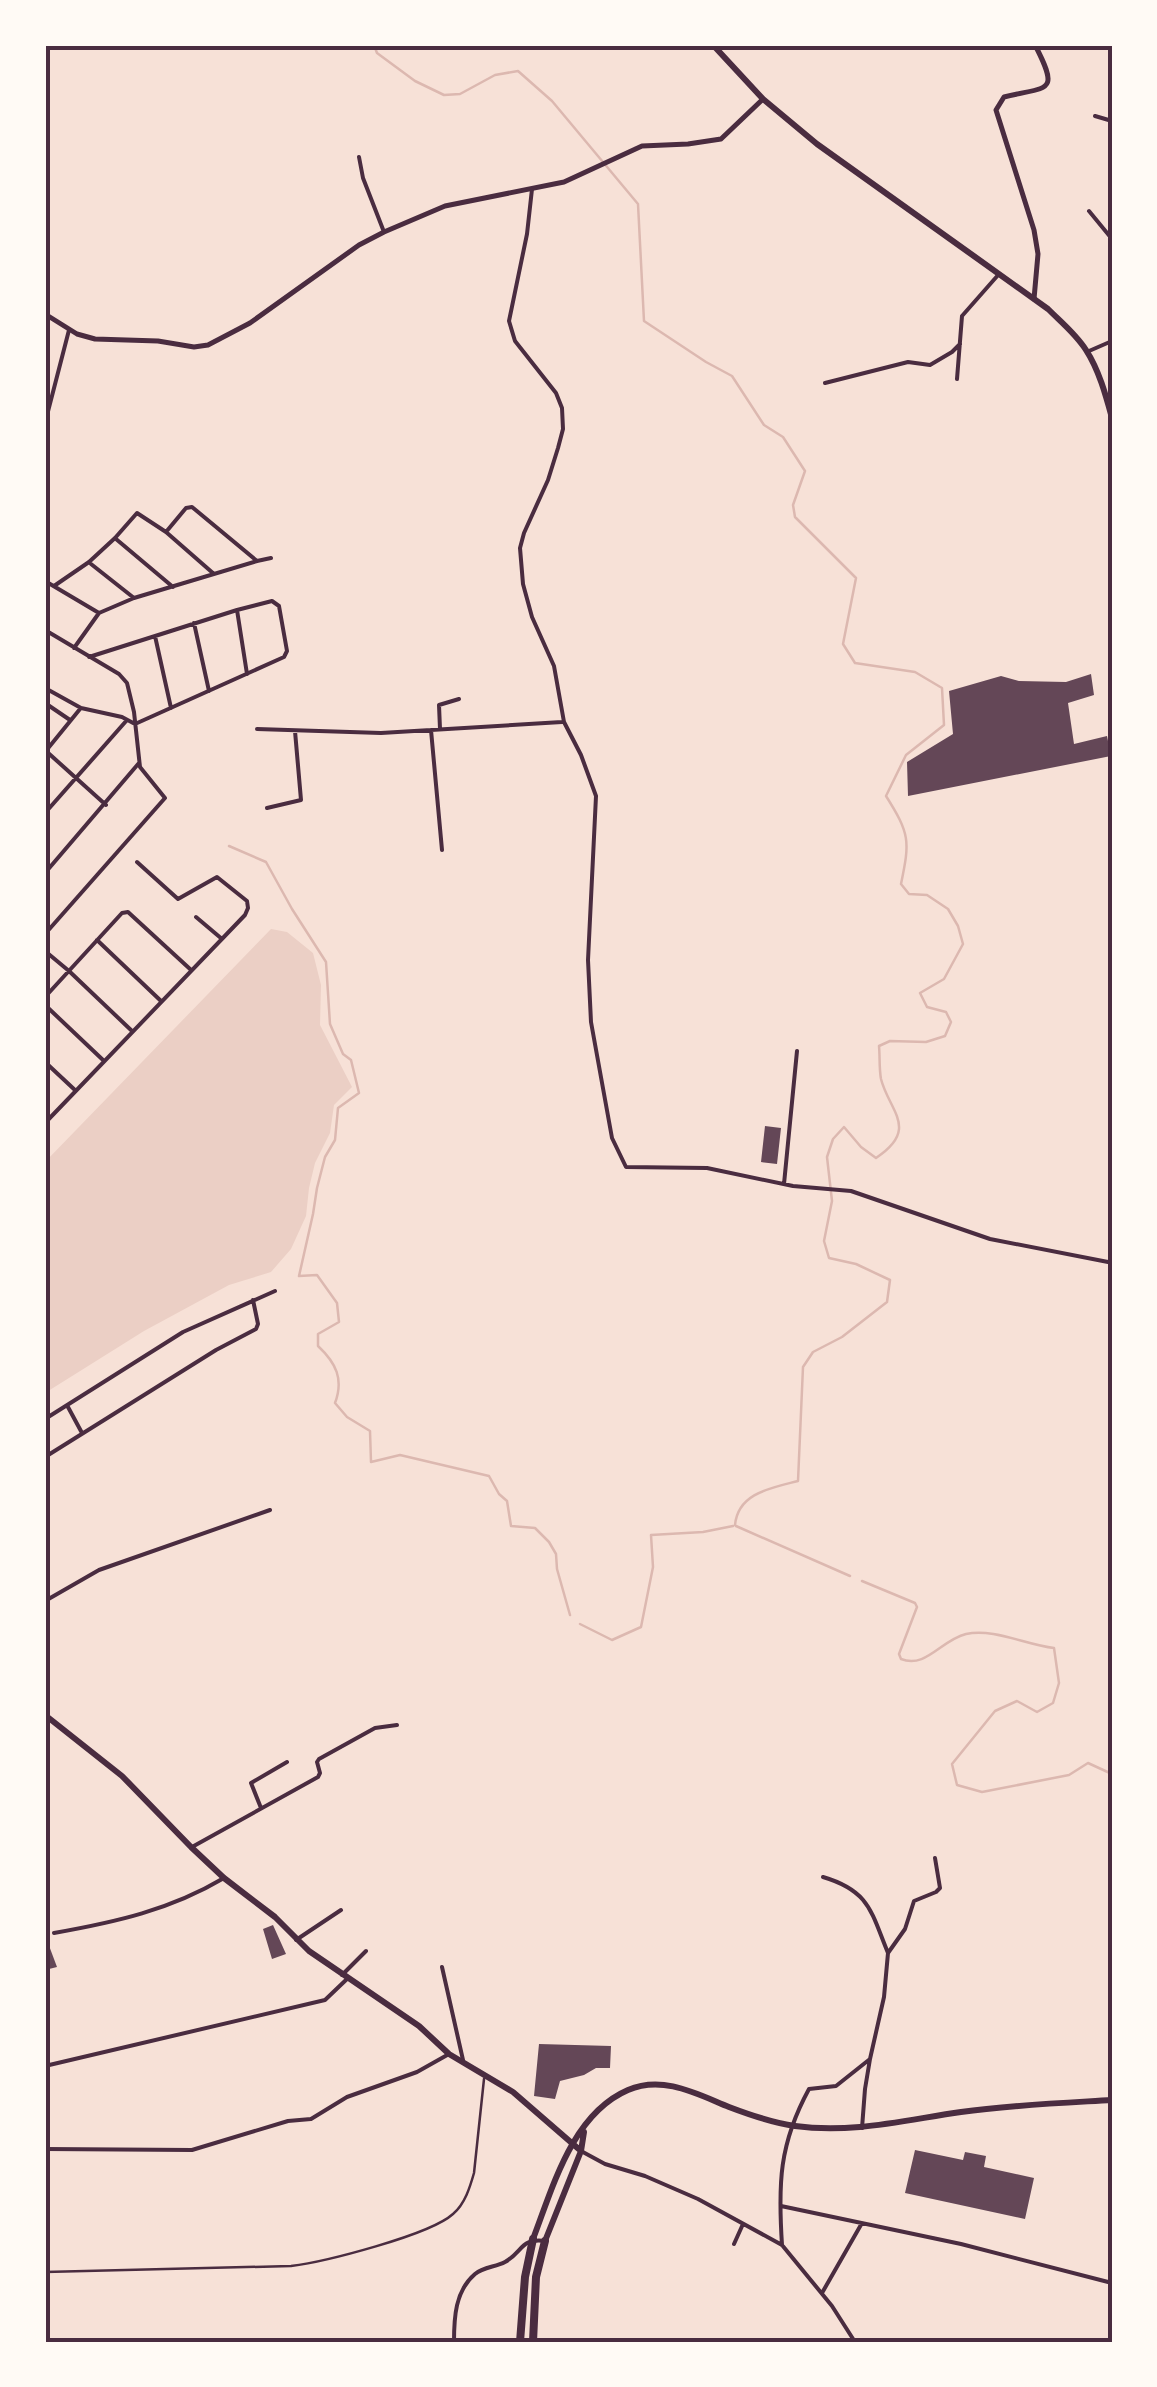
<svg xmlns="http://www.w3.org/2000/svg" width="1157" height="2387" viewBox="0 0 1157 2387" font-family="Helvetica,sans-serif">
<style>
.green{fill:#ebcfc5}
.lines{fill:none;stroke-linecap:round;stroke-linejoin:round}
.stream{stroke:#dcb8b0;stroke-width:2.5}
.building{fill:#644757}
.service{stroke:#4a2c40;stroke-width:2.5}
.minor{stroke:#4a2c40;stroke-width:4}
.tertiary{stroke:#4a2c40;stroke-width:5}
.secondary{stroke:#4a2c40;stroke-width:6}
.motorway{stroke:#4a2c40;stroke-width:8}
.neatline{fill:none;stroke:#4a2c40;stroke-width:4}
</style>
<rect width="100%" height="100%" fill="#f7e1d7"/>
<path class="green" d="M 271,929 L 287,932 L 313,953 L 321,985 L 320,1025 L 352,1087 L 334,1105 L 330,1133 L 315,1163 L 309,1188 L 306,1216 L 291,1249 L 271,1272 L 229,1285 L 144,1331 L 45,1393 L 45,1162 Z"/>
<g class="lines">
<path class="stream" d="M 374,45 L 377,53 L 415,81 L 444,95 L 460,94 L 495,75 L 518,71 L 552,101 L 638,204 L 644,321 L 706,362 L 732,376 L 764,425 L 783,437 L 805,471 L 793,505 L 795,517 L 856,578 L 843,644 L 855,663 L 915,672 L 942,688 L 944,725 L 906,755 L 886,796 C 910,834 910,841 901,884 L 909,894 L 927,895 L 948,909 L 958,926 L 963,944 L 944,979 L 920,993 L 927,1007 L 946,1012 L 951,1022 L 945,1036 L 926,1042 L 890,1041 L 879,1046 C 880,1056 879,1068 881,1079 C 889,1111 920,1129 876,1158 L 861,1147 L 844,1127 L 833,1139 L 827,1157 L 832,1201 L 824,1241 L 829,1258 L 856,1264 L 890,1280 L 887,1302 L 842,1337 L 813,1352 L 803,1367 L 798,1481 C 771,1488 738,1493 735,1525
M 229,846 L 266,862 L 292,909 L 326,962 L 330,1024 L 343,1054 L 351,1060 L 359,1093 L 338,1108 L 335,1140 L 325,1157 L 317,1188 L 313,1214 L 299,1276 L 317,1275 L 337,1303 L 339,1322 L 318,1334 L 318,1346 C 336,1363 344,1379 335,1403 L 347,1417 L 370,1431 L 371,1462 L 400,1455 L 489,1476 L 499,1494 L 507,1501 L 511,1526 L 535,1528 L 549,1542 L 556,1554 L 557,1569 L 570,1615
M 736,1526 L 850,1576
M 862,1581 L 915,1603 L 917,1607 L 899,1654 L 901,1659 C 926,1669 941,1640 966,1634 C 994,1628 1026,1645 1054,1648 L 1059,1683 L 1053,1703 L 1037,1712 L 1017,1701 L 995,1711 L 952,1764 L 957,1785 L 982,1792 L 1069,1775 L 1088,1763 L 1112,1774
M 580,1624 L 612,1640 L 641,1627 L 653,1567 L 651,1535 L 703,1532 L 733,1526"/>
</g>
<path class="building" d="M 1091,674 L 1094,695 L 1068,703 L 1074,744 L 1107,736 L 1111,756 L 908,796 L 907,762 L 953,734 L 949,691 L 1001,676 L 1019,681 L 1066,682 Z
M 765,1126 L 781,1128 L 777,1164 L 761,1162 Z
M 273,1925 L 286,1954 L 272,1959 L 263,1929 Z
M 45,1935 L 57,1967 L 45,1970 Z
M 539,2044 L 611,2046 L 610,2068 L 596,2068 L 584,2075 L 560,2081 L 555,2099 L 534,2096 Z
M 915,2150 L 963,2160 L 965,2152 L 986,2156 L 984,2167 L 1034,2178 L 1025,2219 L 905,2193 Z"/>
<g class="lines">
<path class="service" d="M 45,2272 L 291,2266 C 324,2262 430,2235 453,2214 C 465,2204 470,2187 474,2173 L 484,2079"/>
<path class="minor" d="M 1095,116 L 1112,121
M 359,157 L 363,178 L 384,232
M 532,189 L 527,234 L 509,321 L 515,341 L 556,393 L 562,408 L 563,429 L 558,448 L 548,480 L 524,533 L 520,548 L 523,584 L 532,617 L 554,666 L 564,722 L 581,755 L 596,796 L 588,960 L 591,1022 L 612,1138 L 626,1167 L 707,1168 L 793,1186 L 851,1191 L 990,1239 L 1108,1262 L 1112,1261
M 1089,211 L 1112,239
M 1089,351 L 1112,341
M 957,379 L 962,316 L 999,274
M 825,383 L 908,362 L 930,365 L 952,352 L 960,344
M 45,423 L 69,330
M 116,539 L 173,587
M 257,561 L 271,558
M 91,564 L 134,598
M 45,581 L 99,613
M 54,586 L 89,562 L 115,538 L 137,513 L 166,532 L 214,574
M 237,610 L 247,674
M 194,623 L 209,691
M 45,630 L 119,674 L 127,683 L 134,712 L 140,767 L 165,798 L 45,934
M 155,636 L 171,708
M 74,648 L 99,613 L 134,598 L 257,561 L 192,507 L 186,508 L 166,532
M 45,688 L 81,708 L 122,717 L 135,724 L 284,657 L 287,651 L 279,606 L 272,601 L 237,610 L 89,657
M 45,703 L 70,720
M 257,729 L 381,733 L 562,722
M 440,729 L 439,705 L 459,699
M 431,730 L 442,850
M 46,751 L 106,805
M 45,752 L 80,709
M 267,808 L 301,800 L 295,731
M 45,813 L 127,720
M 45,873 L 139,763
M 196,917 L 222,939
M 97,940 L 161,1001
M 45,951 L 69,971 L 132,1031
M 45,997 L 122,913 L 128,912 L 190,969
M 45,1005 L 103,1060
M 45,1062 L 76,1091
M 45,1123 L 245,915 L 248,908 L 247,901 L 217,877 L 178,899 L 137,862
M 784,1184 L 797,1051
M 68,1407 L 82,1433
M 45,1419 L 183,1332 L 275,1291
M 45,1457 L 216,1350 L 256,1329 L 258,1324 L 253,1300
M 45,1601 L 99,1570 L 270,1510
M 261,1808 L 251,1783 L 287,1762
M 192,1847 L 318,1777 L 320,1773 L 317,1762 L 319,1759 L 375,1728 L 397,1725
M 823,1877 C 870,1891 871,1912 888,1953
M 54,1933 C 116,1922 170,1910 224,1878
M 296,1940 L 341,1910
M 442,1967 L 463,2060
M 342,1975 L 366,1951
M 45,2066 L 325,2000 L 347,1979
M 862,2128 L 865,2089 L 870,2059
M 45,2149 L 192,2150 L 288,2121 L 311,2119 L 347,2097 L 417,2072 L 449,2054
M 581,2151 L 605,2164 L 645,2176 L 698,2199 L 782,2245 L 832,2306 L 855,2342
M 781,2206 L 961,2244 L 1112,2283
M 734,2244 L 743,2224
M 782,2245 C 778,2184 779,2144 809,2089 L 836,2086 L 870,2059 L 884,1997 L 888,1953 L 905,1929 L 914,1901 L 936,1892 L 940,1888 L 935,1858
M 822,2293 L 862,2223
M 454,2342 C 454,2318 455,2291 475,2274 C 483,2267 496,2267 505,2262 C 523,2252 520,2238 545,2241"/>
<path class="tertiary" d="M 1034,299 L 1038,254 L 1034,230 L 996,110 L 1004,97 C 1047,86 1061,95 1035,45
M 45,314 L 77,334 L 95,339 L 158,341 L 194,347 L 208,345 L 250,323 L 359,245 L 384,232 L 445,206 L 564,182 L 642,146 L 688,144 L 721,139 L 763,99"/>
<path class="secondary" d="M 713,45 L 763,99 L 817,144 L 1048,309 C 1061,322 1076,334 1086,350 C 1099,370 1106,396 1112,418
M 45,1715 L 122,1776 L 191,1847 L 224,1878 L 275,1917 L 309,1951 L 419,2026 L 449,2054 L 513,2092 L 581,2151
M 533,2239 C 553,2187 572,2114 628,2090 C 663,2075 697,2094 729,2107 C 750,2115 773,2123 795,2126 C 851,2134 905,2120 961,2112 C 1011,2105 1061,2103 1112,2100
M 545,2241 L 581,2151 L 584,2132"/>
<path class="motorway" d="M 520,2342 L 525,2277 L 533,2239
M 533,2342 L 536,2277 L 545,2241"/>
</g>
<rect width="1157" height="2387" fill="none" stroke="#fffaf5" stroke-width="95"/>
<rect x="48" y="48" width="1062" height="2292" class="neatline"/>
</svg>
